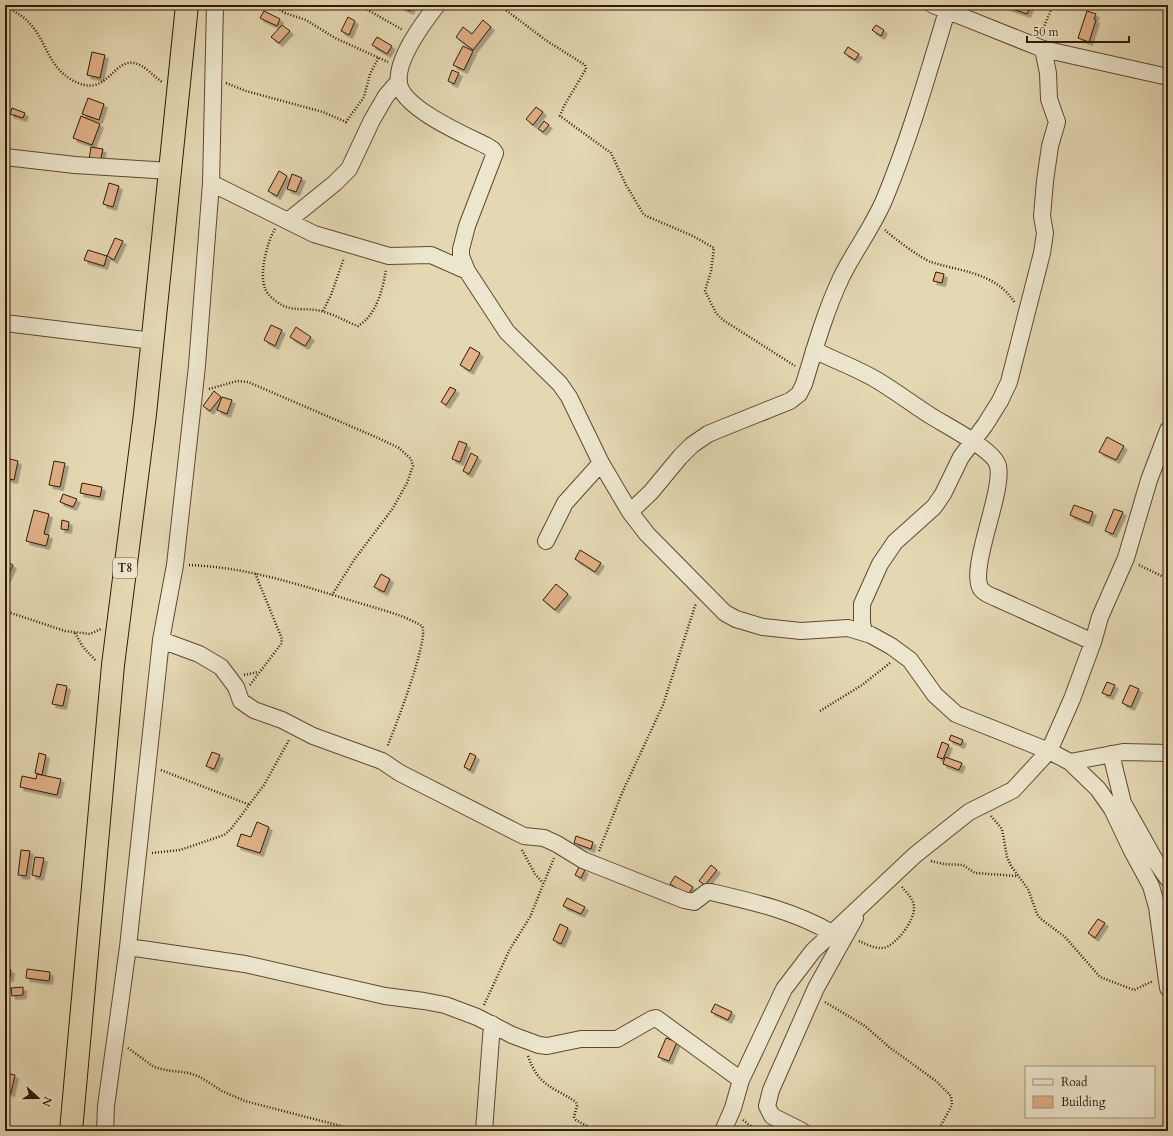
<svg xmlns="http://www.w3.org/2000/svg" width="1173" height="1136" viewBox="0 0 1173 1136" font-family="Cardo,serif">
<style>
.building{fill:#e1b188;stroke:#331906;filter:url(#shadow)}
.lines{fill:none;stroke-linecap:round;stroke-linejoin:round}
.minor-casing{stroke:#5f4931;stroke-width:18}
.trunk-casing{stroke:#331906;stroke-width:24}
.path{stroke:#331906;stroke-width:2.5;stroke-dasharray:1 2;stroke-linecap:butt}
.minor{stroke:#ede6ce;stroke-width:16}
.trunk{stroke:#e4d8b3;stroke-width:22}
.labels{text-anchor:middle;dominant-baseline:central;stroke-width:4;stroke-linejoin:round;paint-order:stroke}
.shield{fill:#ede6ce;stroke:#6b5642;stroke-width:1}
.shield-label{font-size:12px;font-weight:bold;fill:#331906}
</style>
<defs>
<filter id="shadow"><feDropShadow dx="3.5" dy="3.5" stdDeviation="0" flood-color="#0004"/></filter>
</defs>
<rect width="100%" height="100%" fill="#e4d8b3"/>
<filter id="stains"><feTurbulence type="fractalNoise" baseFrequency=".005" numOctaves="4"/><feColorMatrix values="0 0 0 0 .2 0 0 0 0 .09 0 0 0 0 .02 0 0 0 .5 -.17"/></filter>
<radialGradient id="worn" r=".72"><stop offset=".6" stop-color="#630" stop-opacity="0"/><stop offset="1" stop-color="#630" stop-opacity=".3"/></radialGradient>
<path class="building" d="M 402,5 L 413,5 L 410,11 L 401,7 Z
M 1001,5 L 1031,5 L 1027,14 Z
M 264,11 L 280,19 L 277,26 L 260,18 Z
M 1087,11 L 1096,14 L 1094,19 L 1096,20 L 1089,42 L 1078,38 Z
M 348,17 L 355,21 L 349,35 L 341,31 Z
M 483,20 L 491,27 L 473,50 L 456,37 L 463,27 L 472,34 Z
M 282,25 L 290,31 L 279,43 L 271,37 Z
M 876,25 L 884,30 L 881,36 L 872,30 Z
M 377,37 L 392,46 L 387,54 L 372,45 Z
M 463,46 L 473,51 L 464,70 L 453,65 Z
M 848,47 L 859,54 L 855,60 L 844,53 Z
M 92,52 L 105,55 L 100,78 L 87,75 Z
M 452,70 L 459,73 L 454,84 L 448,81 Z
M 88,98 L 104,104 L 99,120 L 82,114 Z
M 536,107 L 543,112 L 533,125 L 526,119 Z
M 12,108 L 25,113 L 23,118 L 10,114 Z
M 81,116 L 100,124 L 92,145 L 73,138 Z
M 544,121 L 549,125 L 543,132 L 538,129 Z
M 91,147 L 103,149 L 100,162 L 89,160 Z
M 279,171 L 287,176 L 277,196 L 268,191 Z
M 292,174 L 302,178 L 296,192 L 287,189 Z
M 109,183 L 119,186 L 113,207 L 103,204 Z
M 115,238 L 123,241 L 114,260 L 107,256 Z
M 88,250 L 107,256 L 104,266 L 84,260 Z
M 936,272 L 944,274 L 942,283 L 933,281 Z
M 271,325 L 282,330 L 275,346 L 264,340 Z
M 296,327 L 311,337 L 305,346 L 290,337 Z
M 470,347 L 480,353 L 470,371 L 460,365 Z
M 450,387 L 456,390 L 446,405 L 441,402 Z
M 214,391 L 221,397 L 210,411 L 203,406 Z
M 222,397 L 232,400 L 227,414 L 217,410 Z
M 1107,437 L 1124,446 L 1116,460 L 1099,452 Z
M 459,441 L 467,444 L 460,462 L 452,459 Z
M 471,453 L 478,457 L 469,474 L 463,471 Z
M 6,458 L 18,461 L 14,480 L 5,478 Z
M 54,461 L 65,463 L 60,487 L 49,485 Z
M 82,483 L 102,487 L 100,497 L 80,493 Z
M 63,494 L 77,499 L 73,507 L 60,502 Z
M 1074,505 L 1093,512 L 1089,523 L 1070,515 Z
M 1114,509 L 1123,512 L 1113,534 L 1105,531 Z
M 34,510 L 49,514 L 44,534 L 49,535 L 46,546 L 26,541 Z
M 62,520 L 69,522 L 68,530 L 61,529 Z
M 580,550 L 601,563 L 595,572 L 575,559 Z
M 6,561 L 13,565 L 6,580 L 5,579 Z
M 381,574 L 390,579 L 384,592 L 374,587 Z
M 556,584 L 568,594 L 555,610 L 543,600 Z
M 1107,682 L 1115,685 L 1110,696 L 1102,693 Z
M 57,684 L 67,686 L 63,706 L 52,704 Z
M 1130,685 L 1139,689 L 1131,707 L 1122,703 Z
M 951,735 L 963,740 L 961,745 L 949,740 Z
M 942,742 L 949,745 L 943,759 L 937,757 Z
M 212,752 L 220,755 L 214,769 L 206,766 Z
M 39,753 L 46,755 L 42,775 L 35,773 Z
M 470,753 L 476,756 L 470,770 L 464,767 Z
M 945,757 L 962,763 L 959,770 L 943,764 Z
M 37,774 L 61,779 L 57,795 L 20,787 L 22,776 L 36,779 Z
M 257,822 L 269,827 L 260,853 L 237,846 L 241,834 L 251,837 Z
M 576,836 L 593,842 L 591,849 L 574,843 Z
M 21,850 L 30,851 L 26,876 L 18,875 Z
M 35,857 L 44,858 L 40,877 L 32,875 Z
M 711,865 L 717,870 L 705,885 L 699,881 Z
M 579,867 L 585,870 L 581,878 L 575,875 Z
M 675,876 L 693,887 L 688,895 L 670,884 Z
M 567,898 L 585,907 L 581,914 L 563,906 Z
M 1098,919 L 1105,923 L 1095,938 L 1088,933 Z
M 560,924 L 568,928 L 561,944 L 553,940 Z
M 5,969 L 11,970 L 10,978 L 5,977 Z
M 27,969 L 50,972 L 49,981 L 26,978 Z
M 23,987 L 23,995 L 12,996 L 11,988 Z
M 715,1004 L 732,1012 L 728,1020 L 711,1012 Z
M 666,1038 L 677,1042 L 669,1061 L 658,1057 Z
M 6,1073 L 15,1075 L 11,1093 L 5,1092 Z"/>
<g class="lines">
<g class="minor-casing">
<path id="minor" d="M 437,5 C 423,23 395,60 399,84 C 404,109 465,135 487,146 L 493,150 L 495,153 L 467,226 L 461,249 L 461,256 L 467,271 L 507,332 L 560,384 L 569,397 L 601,463 L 630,512 L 647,534 L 725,613 L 736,619 L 763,627 L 801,631 L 848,628 L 871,635 L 891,646 L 910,660 L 935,695 L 956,714 L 1049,751 L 1070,762 L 1098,789 L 1112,809 L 1132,851 L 1151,886 L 1157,907 L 1168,988
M 933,5 L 1043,49 L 1168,77
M 5,157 L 75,165 L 170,171
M 211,183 L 314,234 L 389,256 L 431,255 L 467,271
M 288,221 L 335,183 L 349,169 L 372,120 L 386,96 L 399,81
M 5,323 L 153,341
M 814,350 C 834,360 856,368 875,379 C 894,390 912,404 931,416 C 945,425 995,450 998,466 C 1004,492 968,569 981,589 C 985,594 991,596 996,598 L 1093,642
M 630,512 L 651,492 L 680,457 L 692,445 L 708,434 L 725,427 L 790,401 L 799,394 L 804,384 C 815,348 825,312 841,278 C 854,251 873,227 885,198 C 910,137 928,74 947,11
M 546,541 L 565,503 L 601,463
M 864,632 L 862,623 L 862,604 L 880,564 L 895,542 L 934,507 L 943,494 L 961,457 L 985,425 L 1000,401 L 1009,382 L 1042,253 L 1045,233 L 1042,216 L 1045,181 L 1050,146 L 1057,122 L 1049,99 L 1048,73 L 1043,49
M 161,640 L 199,654 L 221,667 L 236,687 L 241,701 L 254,710 L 282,720 L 313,736 L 382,761 L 400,773 L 516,832 L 524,836 L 544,838 L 557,844 L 583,860 L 684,900 L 694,902 L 707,892 L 711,892 C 754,902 794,911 832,933
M 1111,754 L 1123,803 L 1156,862 L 1168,879
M 1070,762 L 1123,752 L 1168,753
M 128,947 L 245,964 L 385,996 L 424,1001 L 445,1005 L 477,1017 L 512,1035 L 539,1045 L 547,1046 L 581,1039 L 617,1039 L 652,1019 L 656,1018 L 741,1080
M 105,1131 L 106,1106 L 128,947 L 161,640 L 175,565 L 197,366 L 211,183 L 215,5
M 484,1131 L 492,1024
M 723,1131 L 733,1108 L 741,1080 L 784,989 L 813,951 L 915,855 L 969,812 L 1013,790 L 1049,751 L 1072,699 L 1093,642 L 1100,617 L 1126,558 L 1149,480 L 1168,430
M 802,1131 L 772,1116 L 767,1106 L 771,1090 L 816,988 L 855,918"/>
</g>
<g class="trunk-casing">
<path id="trunk" d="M 71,1131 L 113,665 L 145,414 L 187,5"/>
</g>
<path class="path" d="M 272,5 L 285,13 L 306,20 L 335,38 L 388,62
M 359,5 L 403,30
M 499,5 L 547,41 L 585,65 L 586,69 L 564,106 L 560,116 L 611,153 L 626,185 L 644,215 L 693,236 L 714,248 L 711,271 L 705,291 L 716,313 L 723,320 L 795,366
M 5,7 C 16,12 25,17 32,26 C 47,44 49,67 72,80 C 107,100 112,59 134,63 C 145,65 153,76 162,82
M 1041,34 L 1053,5
M 226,83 L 246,91 L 323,112 L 346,122 L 364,97 L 370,74 L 379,57
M 275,229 C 267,242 259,274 265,288 C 267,295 276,302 282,305 C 295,312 311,307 324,312 C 336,315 346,322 358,326 C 376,316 383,289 386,269
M 885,230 C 892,237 922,259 931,262 C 962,272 995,272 1015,303
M 323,311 L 331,295 L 344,258
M 209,389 L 237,381 L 248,382 L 378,438 L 399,448 L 411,459 L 413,466 L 407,483 L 393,508 L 354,560 L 332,595
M 189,565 C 247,567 300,585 356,602 C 378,609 402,614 422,626 C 430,637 394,731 387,747
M 1139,565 L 1168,579
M 5,611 L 65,631 L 90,634 L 101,629
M 75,633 L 83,647 L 96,661
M 244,675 L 258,672
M 250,685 L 281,644 L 282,639 L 255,573
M 820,711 L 862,685 L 890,663
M 161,770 L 250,805
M 991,816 L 1002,829 L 1007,857 L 1011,866 L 1028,889 L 1037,914 L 1041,919 L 1065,937 L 1100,977 L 1134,990 L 1153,981
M 522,850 L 535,874 L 543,883
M 599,851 L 622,793 L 663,705 L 696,603
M 152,853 L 180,850 L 224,835 L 231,829 L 264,785 L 289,740
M 931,861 L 944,864 L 963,865 L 975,873 L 1017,876
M 859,941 C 866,944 875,949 883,948 C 896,946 915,920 914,907 C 914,899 906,892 901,886
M 825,1002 L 865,1026 L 889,1047 L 936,1081 L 951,1096 L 952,1105 L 938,1131
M 484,1005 L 510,949 L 530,917 L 554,858
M 128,1048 L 154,1067 L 165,1070 L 189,1073 L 200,1077 L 222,1091 L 245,1101 L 360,1131
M 528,1056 C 539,1087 552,1086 576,1102 L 577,1106 L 574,1117 L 576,1120 L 596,1131
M 743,1120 L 757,1131"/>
<use href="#minor" class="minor"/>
<use href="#trunk" class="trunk"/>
</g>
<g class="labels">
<rect class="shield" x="113" y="558" width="24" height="20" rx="3"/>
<g class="shield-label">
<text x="125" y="568">T8</text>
</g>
</g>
<rect width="1173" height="1136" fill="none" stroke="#e4d8b3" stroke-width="20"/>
<rect x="6" y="6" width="1161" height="1124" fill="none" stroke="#331906" stroke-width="2"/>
<rect x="10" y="10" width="1153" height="1116" fill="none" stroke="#331906"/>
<rect x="1025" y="1066" width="130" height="52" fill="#ede6ce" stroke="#a3947e"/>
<rect x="1033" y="1079" width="20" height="6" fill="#ede6ce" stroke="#a3947e"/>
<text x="1061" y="1086" font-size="12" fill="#331906">Road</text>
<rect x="1033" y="1096" width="20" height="12" fill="#e1b188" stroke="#a3947e"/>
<text x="1061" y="1106" font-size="12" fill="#331906">Building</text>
<g transform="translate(38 1098) rotate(111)" stroke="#ede6ce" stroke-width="3" paint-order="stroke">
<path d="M0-3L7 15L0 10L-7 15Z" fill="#331906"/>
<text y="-6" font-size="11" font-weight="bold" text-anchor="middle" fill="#331906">N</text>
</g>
<path d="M1027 36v6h102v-6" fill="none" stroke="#331906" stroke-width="2"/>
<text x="1033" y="36" font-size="12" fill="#331906" stroke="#ede6ce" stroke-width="3" paint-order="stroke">50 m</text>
<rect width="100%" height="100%" filter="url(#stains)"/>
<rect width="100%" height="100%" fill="url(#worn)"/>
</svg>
